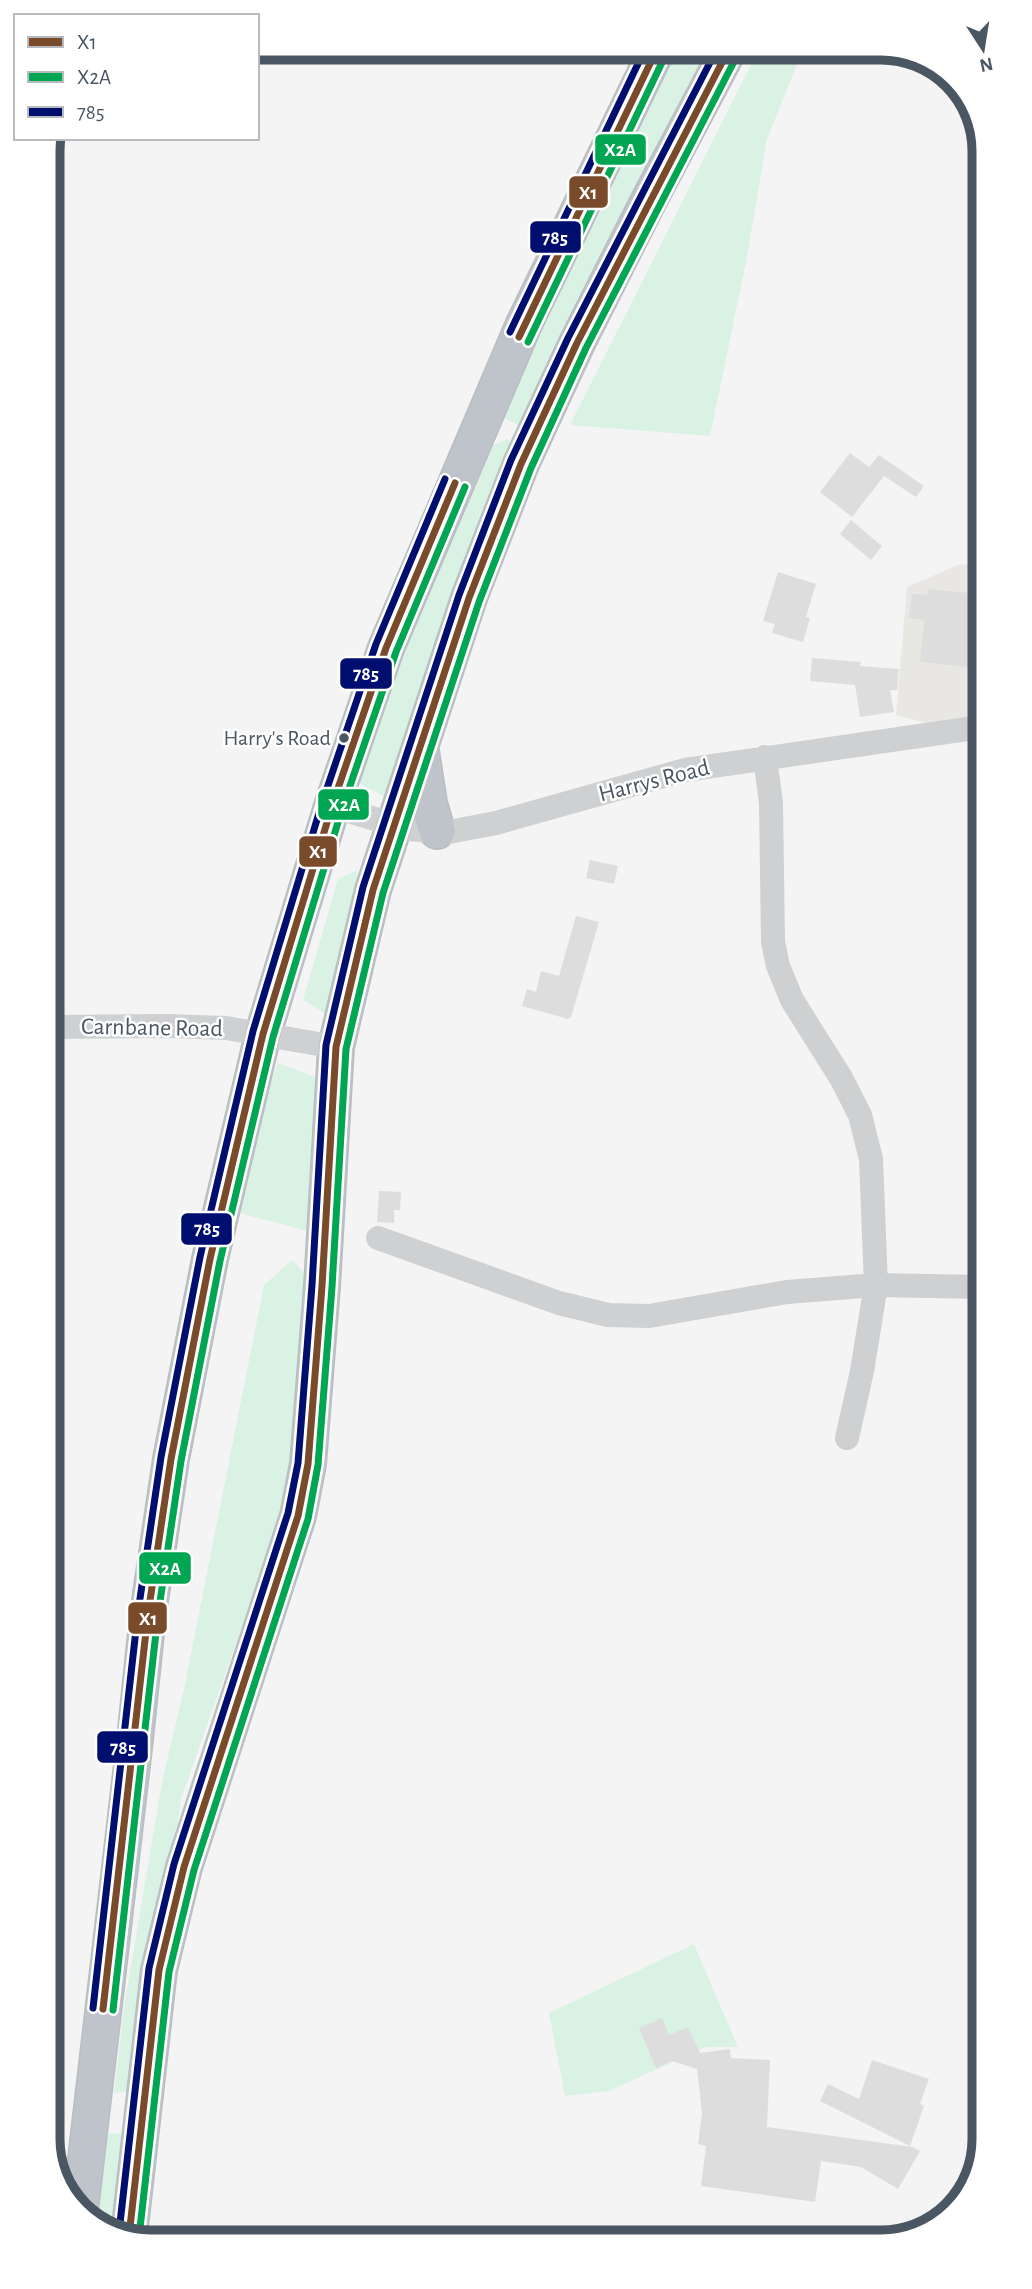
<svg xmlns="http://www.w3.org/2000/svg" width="1032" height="2289" viewBox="0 0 1032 2289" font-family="'Alegreya Sans',sans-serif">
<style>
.commercial{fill:#e8e7e3}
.green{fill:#d9f2e3}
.building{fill:#ddddde}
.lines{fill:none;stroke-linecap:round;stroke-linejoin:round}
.highway-casing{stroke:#b9bec3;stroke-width:38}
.minor{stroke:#ced0d2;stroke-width:24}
.highway{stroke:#bec4c9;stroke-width:35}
.bus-1-casing{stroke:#fff;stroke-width:12}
.bus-2-casing{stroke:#fff;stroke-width:12}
.bus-3-casing{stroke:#fff;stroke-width:12}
.bus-1{stroke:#7a4b2a;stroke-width:7}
.bus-2{stroke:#00a651;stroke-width:7}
.bus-3{stroke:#000e6f;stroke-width:7}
.bus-dot{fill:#4a5661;stroke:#fff;stroke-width:2.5}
.labels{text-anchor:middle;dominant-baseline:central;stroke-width:5;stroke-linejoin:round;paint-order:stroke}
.bus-label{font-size:22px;fill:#4a5661;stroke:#fff;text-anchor:end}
.street-label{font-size:24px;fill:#4a5661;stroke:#fff}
.rim{fill:none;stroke:#4a5661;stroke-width:9}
.line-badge{stroke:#fff;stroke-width:2.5}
.badge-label{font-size:19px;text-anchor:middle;font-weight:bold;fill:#fff}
</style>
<rect width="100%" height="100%" fill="#f4f4f4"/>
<path class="commercial" d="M 980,563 L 981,718 L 934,725 L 896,715 L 907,587 L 958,565 Z"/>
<path class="green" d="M 670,47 L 715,47 L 520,426 L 498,415 Z
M 760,47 L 804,47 L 767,139 L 746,262 L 710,436 L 570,425 Z
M 507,439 L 517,444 L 386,797 L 358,783 L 410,629 L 491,446 Z
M 358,870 L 327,1015 L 303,1000 L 338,879 Z
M 278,1063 L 323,1080 L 311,1232 L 232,1211 L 265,1098 Z
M 292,1260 L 313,1283 L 296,1462 L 246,1615 L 181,1799 L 178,1820 L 144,1973 L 129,2091 L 114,2093 L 124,2008 L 162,1782 L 185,1684 L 264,1285 Z
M 694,1944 L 738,2047 L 706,2047 L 609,2091 L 565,2096 L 549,2013 Z
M 126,2133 L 116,2231 L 96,2224 L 106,2134 Z"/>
<path class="building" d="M 850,453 L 869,467 L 879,455 L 924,486 L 916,497 L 884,476 L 852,517 L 820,492 Z
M 851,520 L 882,546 L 871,560 L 840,534 Z
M 778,572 L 816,584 L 806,617 L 810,618 L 803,642 L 772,633 L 775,624 L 763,621 Z
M 928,589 L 980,594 L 981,668 L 920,662 L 924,620 L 909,618 L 912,594 L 927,595 Z
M 812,658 L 861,662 L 860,666 L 899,669 L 897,690 L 890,690 L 894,712 L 860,717 L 855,685 L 810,681 Z
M 590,860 L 618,866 L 614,884 L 586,878 Z
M 576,916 L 599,922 L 571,1017 L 568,1019 L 522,1006 L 527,989 L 536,992 L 541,971 L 559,976 Z
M 379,1191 L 401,1192 L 400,1210 L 394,1210 L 394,1223 L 377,1222 Z
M 662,2018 L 669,2035 L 688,2027 L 700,2053 L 730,2049 L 731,2058 L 770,2060 L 767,2127 L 913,2147 L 920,2151 L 898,2189 L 861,2167 L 821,2161 L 815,2202 L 701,2186 L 706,2146 L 698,2144 L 702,2113 L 697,2069 L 672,2061 L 656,2068 L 639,2028 Z
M 872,2060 L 929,2079 L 920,2104 L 924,2106 L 910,2146 L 820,2101 L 828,2084 L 859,2099 Z"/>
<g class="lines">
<g class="highway-casing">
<path id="highway" d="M 421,751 L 429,803 L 437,831
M 80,2210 L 135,1739 L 148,1614 L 171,1459 L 210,1259 L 263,1034 L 332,806 L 386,648 L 524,324 L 658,47
M 129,2236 L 159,1970 L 184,1867 L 298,1516 L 308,1464 L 322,1286 L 336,1047 L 373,890 L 469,598 L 521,464 L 577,343 L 648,202 L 730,47"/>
</g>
<path class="minor" d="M 765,757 L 771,803 L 773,942 L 778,966 L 792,1000 L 841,1078 L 860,1115 L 871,1159 L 876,1285 L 862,1371 L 847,1438
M 332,806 L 408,829 L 449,832 L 496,823 L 685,770 L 981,727
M 50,1027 L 167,1026 L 226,1028 L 336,1047
M 378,1238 L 559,1303 L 608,1315 L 649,1316 L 787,1292 L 876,1285 L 982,1287"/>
<use href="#highway" class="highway"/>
<g class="bus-1-casing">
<path id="bus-1" d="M 519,337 L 658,47
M 103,2009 L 148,1614 L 171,1459 L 210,1259 L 263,1034 L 332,806 L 386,648 L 455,483
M 129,2236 L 159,1970 L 184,1867 L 298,1516 L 308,1464 L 322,1286 L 336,1047 L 373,890 L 469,598 L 521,464 L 577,343 L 730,47"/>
</g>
<g class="bus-2-casing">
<path id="bus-2" d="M 528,342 L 667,52
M 113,2010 L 158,1615 L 181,1461 L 220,1261 L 273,1037 L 342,809 L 396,652 L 465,487
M 139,2237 L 169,1972 L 194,1870 L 308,1519 L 318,1465 L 332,1287 L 346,1049 L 383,893 L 479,602 L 531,468 L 586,348 L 739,52"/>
</g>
<g class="bus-3-casing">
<path id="bus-3" d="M 510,332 L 646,47
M 93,2008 L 138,1612 L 161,1457 L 200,1257 L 253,1031 L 322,803 L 376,644 L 445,479
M 119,2232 L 149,1968 L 174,1864 L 288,1513 L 298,1463 L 312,1285 L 326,1045 L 363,887 L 459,595 L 511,460 L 568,338 L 718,47"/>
</g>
<use href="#bus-1" class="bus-1"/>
<use href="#bus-2" class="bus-2"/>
<use href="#bus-3" class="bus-3"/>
</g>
<circle class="bus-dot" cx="344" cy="738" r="6"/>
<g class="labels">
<g class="bus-label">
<text x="331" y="738">Harry's Road</text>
</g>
<g class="street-label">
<text transform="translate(654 781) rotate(-14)">Harrys Road</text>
<text transform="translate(152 1028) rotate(1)">Carnbane Road</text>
</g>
</g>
<path d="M0 0H1032V2289H0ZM151 60H881A91 91 0 0 1 972 151V2139A91 91 0 0 1 881 2230H151A91 91 0 0 1 60 2139V151A91 91 0 0 1 151 60Z" fill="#fff" fill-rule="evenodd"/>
<path class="rim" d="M151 60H881A91 91 0 0 1 972 151V2139A91 91 0 0 1 881 2230H151A91 91 0 0 1 60 2139V151A91 91 0 0 1 151 60Z"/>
<g class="line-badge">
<rect x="594" y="133" width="53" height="33" rx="7" fill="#00a651"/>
<rect x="568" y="175" width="41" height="34" rx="7" fill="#7a4b2a"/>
<rect x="529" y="220" width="53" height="34" rx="7" fill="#000e6f"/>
<rect x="339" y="657" width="54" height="33" rx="7" fill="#000e6f"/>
<rect x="317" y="788" width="53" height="33" rx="7" fill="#00a651"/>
<rect x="298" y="835" width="40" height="33" rx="7" fill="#7a4b2a"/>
<rect x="180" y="1212" width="53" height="34" rx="7" fill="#000e6f"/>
<rect x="138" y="1551" width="54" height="34" rx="7" fill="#00a651"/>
<rect x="127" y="1601" width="41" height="34" rx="7" fill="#7a4b2a"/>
<rect x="96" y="1730" width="53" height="34" rx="7" fill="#000e6f"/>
</g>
<g class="badge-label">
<text x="620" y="156">X2A</text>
<text x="588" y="199">X1</text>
<text x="555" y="244">785</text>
<text x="366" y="680">785</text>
<text x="344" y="811">X2A</text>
<text x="318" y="858">X1</text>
<text x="207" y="1235">785</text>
<text x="165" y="1575">X2A</text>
<text x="148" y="1625">X1</text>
<text x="123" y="1754">785</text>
</g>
<rect x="14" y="14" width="245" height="126" fill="#ffffff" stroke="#b7bbc0" stroke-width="2"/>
<rect x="28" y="37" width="35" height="10" fill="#7a4b2a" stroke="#b7bbc0" stroke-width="2"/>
<text x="77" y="49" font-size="21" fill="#4a5661">X1</text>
<rect x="28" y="72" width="35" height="10" fill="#00a651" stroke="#b7bbc0" stroke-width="2"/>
<text x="77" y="84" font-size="21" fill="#4a5661">X2A</text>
<rect x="28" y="107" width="35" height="10" fill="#000e6f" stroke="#b7bbc0" stroke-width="2"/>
<text x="77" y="119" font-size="21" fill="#4a5661">785</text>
<g transform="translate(983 49) rotate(168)" stroke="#ffffff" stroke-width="5" paint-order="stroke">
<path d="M0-5L12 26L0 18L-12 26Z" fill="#4a5661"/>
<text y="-10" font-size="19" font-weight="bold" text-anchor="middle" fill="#4a5661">N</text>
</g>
</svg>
